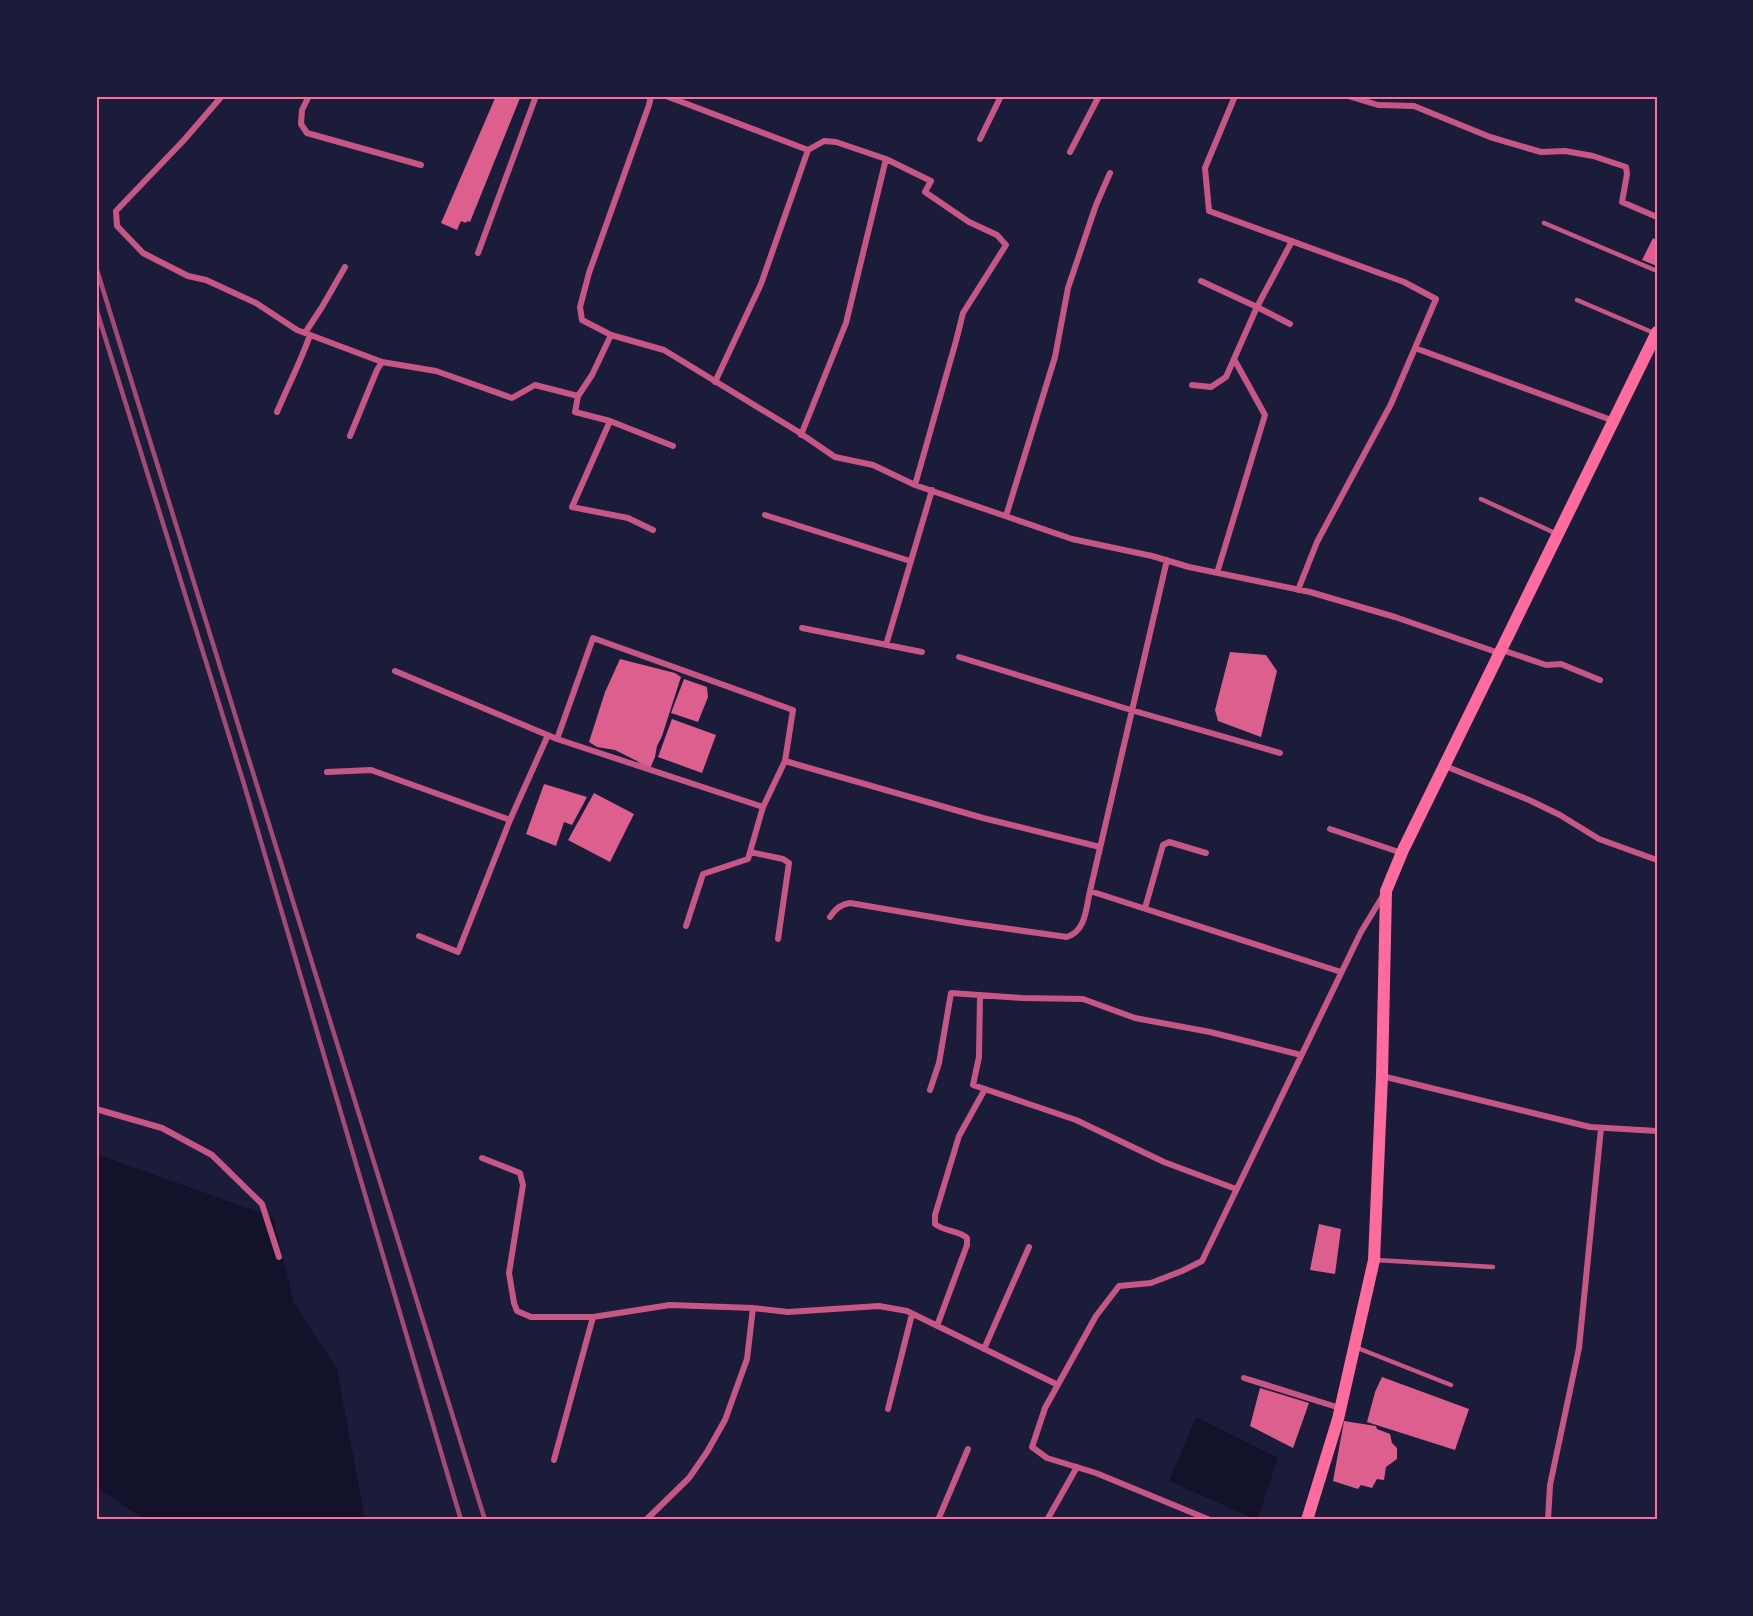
<svg xmlns="http://www.w3.org/2000/svg" width="1753" height="1616" viewBox="0 0 1753 1616" font-family="Arial,sans-serif">
<style>
.water{fill:#12122b}
.building{fill:#dd5f8e}
.lines{fill:none;stroke-linecap:round;stroke-linejoin:round}
.service{stroke:#c65784;stroke-width:4.5}
.minor{stroke:#c65784;stroke-width:6}
.secondary{stroke:#ff6b9d;stroke-width:12}
.rail{stroke:#a44b75;stroke-width:4.5}
.neatline{fill:none;stroke:#ff6b9d;stroke-width:2}
</style>
<rect width="100%" height="100%" fill="#1b1b3a"/>
<path class="water" d="M 96,1154 L 273,1217 L 294,1303 L 337,1369 L 365,1520 L 145,1520 L 96,1487 Z
M 1196,1417 L 1278,1458 L 1257,1520 L 1169,1481 Z"/>
<path class="building" d="M 496,96 L 517,96 L 520,98 L 470,222 L 467,221 L 466,223 L 461,221 L 457,230 L 441,223 Z
M 1653,238 L 1657,241 L 1657,266 L 1642,260 Z
M 1230,652 L 1266,655 L 1277,671 L 1261,737 L 1218,721 L 1215,710 Z
M 620,659 L 675,673 L 681,677 L 662,736 L 657,746 L 655,757 L 649,771 L 637,761 L 615,750 L 597,747 L 589,742 L 605,692 Z
M 684,679 L 707,687 L 708,697 L 698,722 L 671,713 Z
M 672,719 L 716,735 L 702,773 L 658,757 Z
M 544,784 L 587,797 L 572,825 L 564,822 L 556,846 L 526,834 Z
M 594,793 L 634,814 L 610,862 L 568,840 Z
M 1319,1224 L 1341,1229 L 1335,1274 L 1310,1270 Z
M 1382,1377 L 1469,1409 L 1455,1450 L 1367,1422 L 1375,1392 Z
M 1260,1388 L 1309,1403 L 1293,1448 L 1250,1426 Z
M 1344,1421 L 1376,1426 L 1377,1429 L 1390,1434 L 1392,1443 L 1397,1448 L 1397,1459 L 1386,1467 L 1384,1480 L 1377,1479 L 1372,1488 L 1361,1485 L 1358,1489 L 1333,1481 Z"/>
<g class="lines">
<path class="service" d="M 1544,223 L 1657,271
M 1577,300 L 1654,333
M 1481,499 L 1557,534
M 1376,1260 L 1493,1267
M 1355,1347 L 1451,1385"/>
<path class="minor" d="M 222,96 L 184,140 L 116,211 L 117,226 L 143,253 L 188,276 L 206,280 L 256,303 L 297,330 L 382,362 L 436,371 L 512,398 L 535,385 L 578,396 L 575,412 L 610,421 L 572,507 L 628,518 L 653,530
M 309,96 L 302,110 L 301,124 L 307,133 L 421,165
M 651,96 L 649,105 L 589,273 L 580,307 L 582,320 L 611,335 L 664,350 L 797,431 L 835,457 L 873,465 L 915,485 L 1072,539 L 1152,556 L 1189,567 L 1310,592 L 1395,617 L 1499,653
M 666,96 L 808,150 L 824,141 L 836,142 L 886,159 L 931,181 L 925,192 L 969,222 L 997,235 L 1006,245 L 963,313 L 956,341 L 915,485
M 1235,96 L 1205,168 L 1209,211 L 1404,282 L 1436,299 L 1391,404 L 1317,542 L 1298,590
M 1348,96 L 1378,105 L 1414,106 L 1490,137 L 1541,152 L 1565,151 L 1593,156 L 1626,167 L 1627,174 L 1622,202 L 1657,217
M 980,139 L 1001,96
M 1070,152 L 1099,96
M 478,253 L 536,96
M 1201,281 L 1257,307 L 1292,241
M 305,333 L 322,307 L 345,267
M 1415,348 L 1614,421
M 715,382 L 761,284 L 808,150
M 1192,385 L 1211,387 L 1226,377 L 1257,307 L 1290,324
M 578,396 L 592,375 L 611,335
M 277,412 C 288,386 301,361 310,335
M 610,421 L 673,446
M 801,435 L 846,323 L 886,159
M 350,436 L 377,370 L 382,362
M 765,515 L 910,561
M 1006,516 L 1055,357 L 1068,288 L 1096,205 L 1110,173
M 1167,560 L 1090,891 L 1341,972
M 1217,573 L 1265,415 L 1234,359
M 802,628 L 922,652
M 886,645 L 932,490
M 1502,650 L 1546,665 L 1561,664 L 1600,680
M 959,657 L 1131,710 L 1280,753
M 395,671 L 557,739
M 785,761 L 763,807 L 557,739 L 593,638 L 793,710 L 785,761 L 983,818 L 1100,847
M 1445,766 L 1529,800 L 1560,815 L 1599,839 L 1657,860
M 327,772 L 371,770 L 510,820 L 458,952 L 419,936
M 510,820 L 548,735
M 1330,829 L 1402,853
M 750,852 L 783,859 L 789,863 L 778,939
M 1145,908 L 1163,845 L 1169,842 L 1206,853
M 830,917 C 835,909 841,904 850,903 L 967,923 L 1067,937 C 1086,931 1086,908 1090,891
M 686,926 L 703,874 L 748,859 L 763,807
M 980,996 L 979,1057 L 973,1085 L 1076,1120 L 1164,1162 L 1236,1189
M 1382,1076 L 1590,1127 L 1657,1131
M 930,1090 L 939,1063 L 951,993 L 1022,998 L 1083,999 L 1135,1018 L 1210,1032 L 1301,1055
M 96,1109 L 162,1128 L 212,1155 L 262,1204 L 279,1257
M 482,1158 L 520,1173 L 523,1185 L 509,1273 L 514,1303 L 517,1311 L 531,1317 L 593,1317 L 670,1305 L 753,1308 L 788,1312 L 879,1306 L 907,1311 L 1058,1385
M 937,1326 L 967,1245 L 967,1238 C 958,1230 945,1232 935,1224 L 935,1215 L 959,1136 L 985,1089
M 984,1349 L 1029,1247
M 1244,1378 L 1340,1408
M 888,1409 L 912,1314
M 554,1460 L 593,1317
M 646,1520 L 689,1478 L 707,1452 L 725,1420 L 747,1359 L 753,1308
M 938,1520 L 968,1449
M 1047,1520 L 1077,1467
M 1210,1520 L 1096,1473 L 1047,1458 L 1032,1447 L 1045,1408 L 1096,1316 L 1119,1286 L 1151,1283 L 1182,1271 L 1202,1261 L 1361,932 L 1384,894
M 1548,1520 L 1550,1485 L 1579,1348 L 1601,1128"/>
<path class="secondary" d="M 1307,1520 L 1338,1419 L 1374,1260 L 1382,1076 L 1386,891 L 1403,850 L 1657,332"/>
<path class="rail" d="M 96,267 L 485,1520
M 96,308 L 244,784 L 461,1520"/>
</g>
<rect width="1753" height="1616" fill="none" stroke="#1b1b3a" stroke-width="195"/>
<rect x="98" y="98" width="1558" height="1420" class="neatline"/>
</svg>
